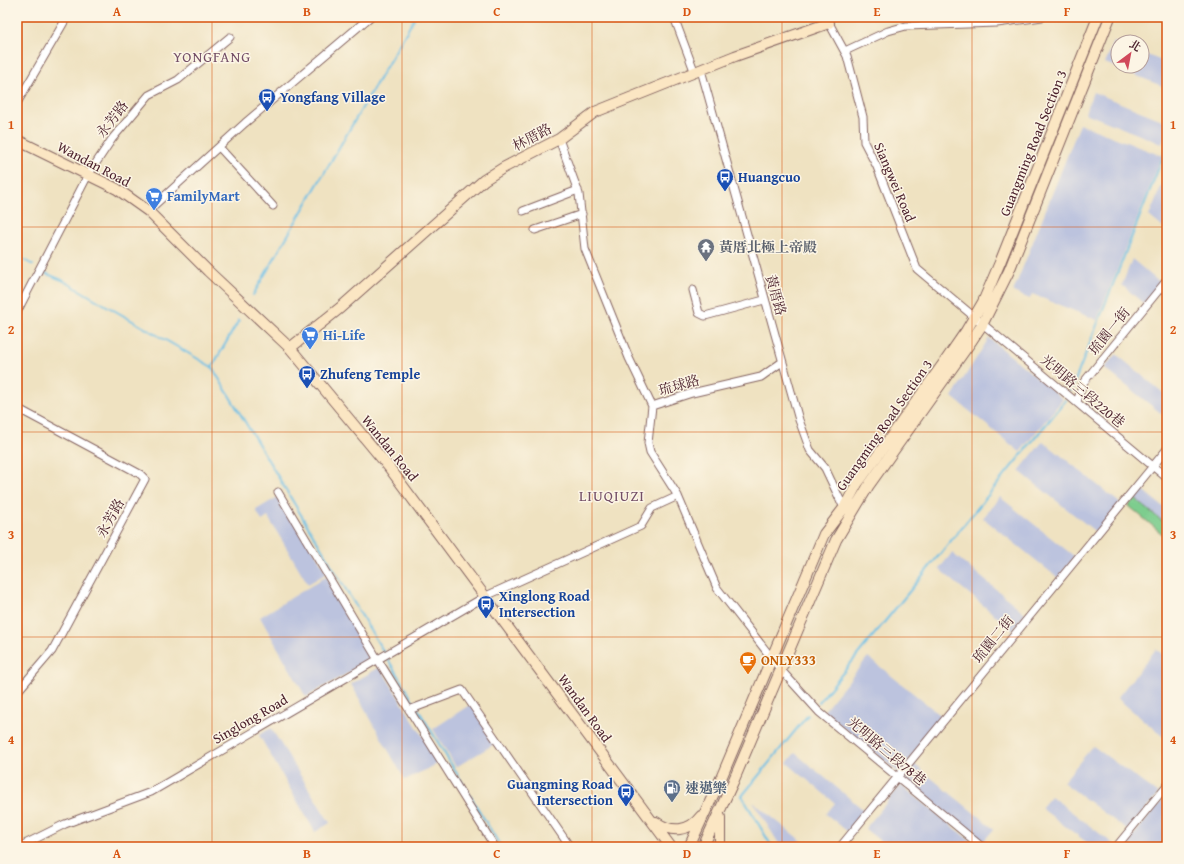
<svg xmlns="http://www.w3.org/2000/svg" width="1184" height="864" viewBox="0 0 1184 864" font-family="'Gentium Book Plus','Noto Serif TC',serif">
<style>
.industrial{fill:#bcc3de}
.green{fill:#7dcd8e;stroke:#64765c}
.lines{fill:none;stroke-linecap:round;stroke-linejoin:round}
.stream{stroke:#6abfe6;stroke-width:2}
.street-casing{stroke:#846360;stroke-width:9}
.secondary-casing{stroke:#846360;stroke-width:12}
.street{stroke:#fff;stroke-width:7}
.secondary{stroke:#fbe6c3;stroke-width:10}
.grid{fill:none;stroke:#d8530f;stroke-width:1;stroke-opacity:0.55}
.labels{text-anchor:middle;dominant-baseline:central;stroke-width:3;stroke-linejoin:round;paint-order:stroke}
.transit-label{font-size:14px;font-weight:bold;fill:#164399;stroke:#fcf5e5;text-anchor:start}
.street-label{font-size:14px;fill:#4a1f2b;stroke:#fcf5e5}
.shop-label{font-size:14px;font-weight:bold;fill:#366cbe;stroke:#fcf5e5;text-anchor:start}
.worship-label{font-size:14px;font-weight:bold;fill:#5b616d;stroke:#fcf5e5;text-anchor:start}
.food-label{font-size:14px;font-weight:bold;fill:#c56008;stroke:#fcf5e5;text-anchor:start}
.service-label{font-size:14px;font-weight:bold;fill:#4e5e75;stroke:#fcf5e5;text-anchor:start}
.neighbourhood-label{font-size:15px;letter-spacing:1px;fill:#744f67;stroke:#fcf5e5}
.neatline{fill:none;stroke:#d8530f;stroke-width:1.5}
.grid-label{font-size:13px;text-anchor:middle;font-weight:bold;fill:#d8530f}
</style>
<rect width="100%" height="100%" fill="#fcf5e5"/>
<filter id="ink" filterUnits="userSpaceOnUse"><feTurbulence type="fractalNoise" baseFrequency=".025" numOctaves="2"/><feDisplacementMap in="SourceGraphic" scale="8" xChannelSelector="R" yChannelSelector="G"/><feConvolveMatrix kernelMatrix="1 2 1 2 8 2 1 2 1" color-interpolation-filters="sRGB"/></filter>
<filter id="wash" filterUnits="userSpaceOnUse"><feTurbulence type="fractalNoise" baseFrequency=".012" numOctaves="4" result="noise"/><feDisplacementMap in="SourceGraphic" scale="16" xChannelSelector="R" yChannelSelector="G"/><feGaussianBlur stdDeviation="0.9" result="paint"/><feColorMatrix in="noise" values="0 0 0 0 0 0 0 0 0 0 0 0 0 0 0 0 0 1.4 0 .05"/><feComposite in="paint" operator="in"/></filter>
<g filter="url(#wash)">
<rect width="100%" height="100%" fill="#efe2c1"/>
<path class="industrial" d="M 1114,42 L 1118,44 L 1118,66 L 1142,66 L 1142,53 L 1167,63 L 1167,88 L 1105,63 Z
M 1093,92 L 1167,122 L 1167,132 L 1162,144 L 1085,113 Z
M 1080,124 L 1162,156 L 1097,320 L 1032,294 L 1030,299 L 1013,292 Z
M 1167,172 L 1167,231 L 1149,216 Z
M 1132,259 L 1160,283 L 1144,304 L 1122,285 Z
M 989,338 L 1063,399 L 1020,452 L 952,397 Z
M 1116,354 L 1167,396 L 1167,418 L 1104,368 Z
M 1043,441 L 1121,504 L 1097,533 L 1019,471 Z
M 1141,489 L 1167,510 L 1167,525 L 1134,498 Z
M 281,495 L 327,573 L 308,584 L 268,517 L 262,521 L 256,510 Z
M 1000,497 L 1075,557 L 1058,578 L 983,518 Z
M 952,553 L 1026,614 L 1013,630 L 939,569 Z
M 327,576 L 374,658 L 306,697 L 260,617 Z
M 1156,649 L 1167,658 L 1167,740 L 1117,698 Z
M 868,657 L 944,718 L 899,773 L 823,712 Z
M 380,667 L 439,763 L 405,780 L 351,684 Z
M 471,704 L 496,743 L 456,767 L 433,729 Z
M 271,728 L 330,823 L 315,832 L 259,735 Z
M 1093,746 L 1158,794 L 1128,831 L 1063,782 Z
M 795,753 L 865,811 L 848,832 L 826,814 L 835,803 L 787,763 Z
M 914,764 L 994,829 L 982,843 L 902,779 Z
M 901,785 L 978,847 L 888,847 L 865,829 Z
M 1167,794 L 1167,847 L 1124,847 Z
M 1051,796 L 1116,846 L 1093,847 L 1041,808 Z
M 753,802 L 809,847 L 781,847 Z"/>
<path class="green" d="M 1134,498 L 1167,525 L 1167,538 L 1129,506 Z"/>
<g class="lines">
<path class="stream" d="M 17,256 L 33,265
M 45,273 L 62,280 L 212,367 L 501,847
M 253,295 L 414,19
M 212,367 L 239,320
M 1071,391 L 1167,147
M 819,702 L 1066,400
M 772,847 L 742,796 L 808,715"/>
</g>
</g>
<g filter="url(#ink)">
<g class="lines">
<g class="street-casing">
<path id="street" d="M 674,17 L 695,73
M 829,23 L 847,56 L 863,117 L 864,142 L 877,167 L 917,269 L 1167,478
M 845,51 L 888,31 L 906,26 L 997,23 L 1042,17
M 701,70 L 799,420 L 810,450 L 825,468 L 844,508 L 847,510
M 17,103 L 67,17
M 559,139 L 579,194 L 585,249 L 629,358 L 652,406
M 219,147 L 273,206
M 148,211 L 245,123 L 370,17
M 523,211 L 578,190
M 535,230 L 582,214
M 693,290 L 699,313 L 705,316 L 764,300
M 17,312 L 88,175 L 112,139 L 149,95 L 178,80 L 230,37
M 1077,402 L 1083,383 L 1167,280
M 652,406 L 648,443 L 650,452 L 678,496 L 717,588 L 781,670 L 819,712 L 982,847
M 652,406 L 692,393 L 761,377 L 782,362
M 17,408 L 140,474 L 145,479 L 52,651 L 17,692
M 278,492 L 378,660 L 495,847
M 409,710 L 462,690 L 570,847
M 19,847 L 65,824 L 151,792 L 486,596 L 641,526 L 652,508 L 678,496
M 840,847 L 1167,449
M 1116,847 L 1167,785"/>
</g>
<g class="secondary-casing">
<path id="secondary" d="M 17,140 L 117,189 L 148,211 L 208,271 L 290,348 L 388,466 L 671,847
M 290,348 L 340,308 L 484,180 L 503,168 L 559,139 L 595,112 L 735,56 L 829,23 L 827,17
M 656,822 C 671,833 689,832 701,816
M 689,847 L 722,776 L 824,534 L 844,508 L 857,484 L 946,360 L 966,331 L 983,302 L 1001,260 L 1098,17
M 703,847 L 733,782 L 836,540 L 869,485 L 972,340 L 982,325 L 1009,271 L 1110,17
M 720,847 L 720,817"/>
</g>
<use href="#street" class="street"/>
<use href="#secondary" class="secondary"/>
</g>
</g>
<path class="grid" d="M 212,17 L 212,847M 402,17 L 402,847M 592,17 L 592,847M 782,17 L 782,847M 972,17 L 972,847M 17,227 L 1167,227M 17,432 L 1167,432M 17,637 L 1167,637"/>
<defs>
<g id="bus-pin" transform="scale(0.9)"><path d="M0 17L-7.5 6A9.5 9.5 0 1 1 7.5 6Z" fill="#1a4fb4" stroke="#fcf5e5"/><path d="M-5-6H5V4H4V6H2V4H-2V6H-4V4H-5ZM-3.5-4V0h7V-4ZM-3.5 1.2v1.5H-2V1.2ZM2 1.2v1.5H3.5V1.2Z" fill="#fff"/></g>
<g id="supermarket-pin" transform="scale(0.9)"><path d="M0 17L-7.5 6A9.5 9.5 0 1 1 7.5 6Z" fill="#3f7fe0" stroke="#fcf5e5"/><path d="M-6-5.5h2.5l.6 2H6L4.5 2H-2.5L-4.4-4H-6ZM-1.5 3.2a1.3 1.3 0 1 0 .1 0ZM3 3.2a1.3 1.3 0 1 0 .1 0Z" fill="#fff"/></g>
<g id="temple-pin" transform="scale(0.9)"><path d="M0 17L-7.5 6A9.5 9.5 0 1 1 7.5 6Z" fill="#6b7280" stroke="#fcf5e5"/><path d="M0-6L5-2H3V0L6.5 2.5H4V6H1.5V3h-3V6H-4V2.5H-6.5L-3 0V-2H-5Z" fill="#fff"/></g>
<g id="cafe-pin" transform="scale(0.9)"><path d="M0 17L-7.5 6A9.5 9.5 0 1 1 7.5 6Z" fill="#e8710a" stroke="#fcf5e5"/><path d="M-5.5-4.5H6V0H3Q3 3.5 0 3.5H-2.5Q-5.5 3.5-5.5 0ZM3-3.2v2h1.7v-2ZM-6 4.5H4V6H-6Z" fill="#fff"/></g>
<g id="fuel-pin" transform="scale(0.9)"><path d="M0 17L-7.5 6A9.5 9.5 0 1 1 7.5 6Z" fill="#5c6f8a" stroke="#fcf5e5"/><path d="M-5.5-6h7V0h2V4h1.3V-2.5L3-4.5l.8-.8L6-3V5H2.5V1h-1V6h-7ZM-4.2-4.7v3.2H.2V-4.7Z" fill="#fff"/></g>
</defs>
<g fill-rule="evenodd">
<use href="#bus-pin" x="267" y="97"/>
<use href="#bus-pin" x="725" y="177"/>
<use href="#supermarket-pin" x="154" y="196"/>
<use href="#temple-pin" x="706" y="247"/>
<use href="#supermarket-pin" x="310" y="335"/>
<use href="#bus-pin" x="307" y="374"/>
<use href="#bus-pin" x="486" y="604"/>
<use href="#cafe-pin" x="748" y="660"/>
<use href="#fuel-pin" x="672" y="788"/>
<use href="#bus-pin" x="626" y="792"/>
</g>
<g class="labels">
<g class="transit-label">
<text x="280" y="97">Yongfang Village</text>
<text x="738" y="177">Huangcuo</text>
<text x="320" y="374">Zhufeng Temple</text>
<text x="499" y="596">Xinglong Road<tspan x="499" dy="16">Intersection</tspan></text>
<text x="613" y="784" text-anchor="end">Guangming Road<tspan x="613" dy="16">Intersection</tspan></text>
</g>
<g class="street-label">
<text transform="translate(112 119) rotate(-52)">永芳路</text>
<text transform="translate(532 137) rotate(-28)">林厝路</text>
<text transform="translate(1033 143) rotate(-68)">Guangming Road Section 3</text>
<text transform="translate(94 164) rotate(28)">Wandan Road</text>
<text transform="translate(895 182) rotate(67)">Siangwei Road</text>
<text transform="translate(776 295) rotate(74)">黃厝路</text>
<text transform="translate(1109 331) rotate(-51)">琉園一街</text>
<text transform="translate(679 385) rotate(-16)">琉球路</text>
<text transform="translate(1083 391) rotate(40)">光明路三段220巷</text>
<text transform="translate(884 425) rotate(-55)">Guangming Road Section 3</text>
<text transform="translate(390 448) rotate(51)">Wandan Road</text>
<text transform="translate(110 518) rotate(-61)">永芳路</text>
<text transform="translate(993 639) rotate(-51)">琉園二街</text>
<text transform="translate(585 708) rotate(54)">Wandan Road</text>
<text transform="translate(250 719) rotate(-30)">Singlong Road</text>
<text transform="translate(887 751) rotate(40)">光明路三段78巷</text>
</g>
<g class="shop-label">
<text x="167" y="196">FamilyMart</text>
<text x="323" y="335">Hi-Life</text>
</g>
<g class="worship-label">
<text x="719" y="247">黃厝北極上帝殿</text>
</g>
<g class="food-label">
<text x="761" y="660">ONLY333</text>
</g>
<g class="service-label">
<text x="685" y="788">速邁樂</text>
</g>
<g class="neighbourhood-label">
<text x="212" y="56">YONGFANG</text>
<text x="612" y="495">LIUQIUZI</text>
</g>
</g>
<rect width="1184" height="864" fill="none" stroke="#fcf5e5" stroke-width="44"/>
<g transform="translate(1130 54) rotate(32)"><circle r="19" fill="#fcf5e5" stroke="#b59f9b"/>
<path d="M0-3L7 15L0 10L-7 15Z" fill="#d1495b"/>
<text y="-6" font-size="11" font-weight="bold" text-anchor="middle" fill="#4a1f2b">北</text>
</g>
<rect x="22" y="22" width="1140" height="820" class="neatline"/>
<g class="grid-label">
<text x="117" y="16">A</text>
<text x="307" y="16">B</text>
<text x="497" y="16">C</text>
<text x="687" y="16">D</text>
<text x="877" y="16">E</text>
<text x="1067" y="16">F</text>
<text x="11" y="129">1</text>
<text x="1173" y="129">1</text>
<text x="11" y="334">2</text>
<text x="1173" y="334">2</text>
<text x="11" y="539">3</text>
<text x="1173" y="539">3</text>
<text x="11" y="744">4</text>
<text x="1173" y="744">4</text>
<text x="117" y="858">A</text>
<text x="307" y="858">B</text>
<text x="497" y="858">C</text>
<text x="687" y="858">D</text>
<text x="877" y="858">E</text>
<text x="1067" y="858">F</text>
</g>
</svg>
